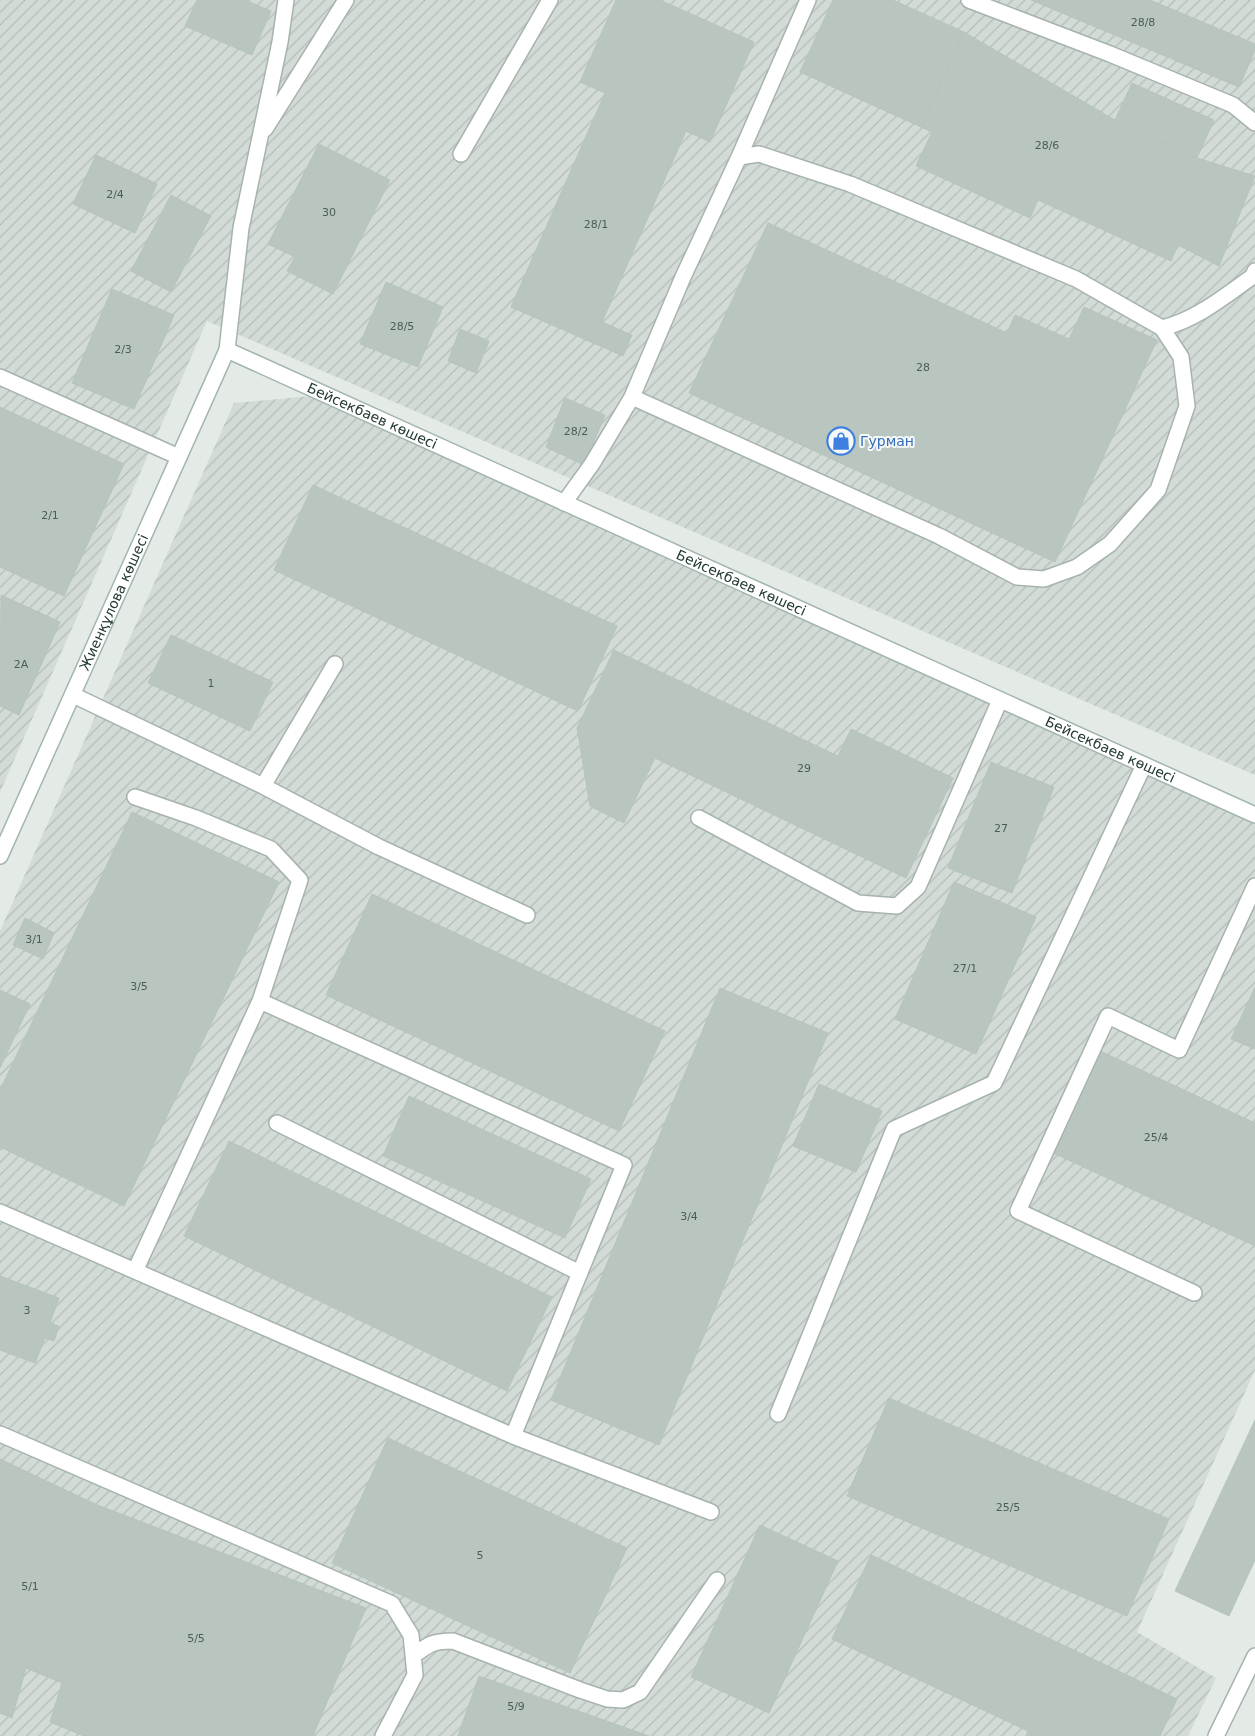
<svg xmlns="http://www.w3.org/2000/svg" width="1255" height="1736" viewBox="0 0 1255 1736" font-family="'DejaVu Sans',sans-serif">
<style>
.industrial{fill:url(#industrial-furrows)}
.building{fill:#b9c6c0;stroke:#b7c4bd}
.lines{fill:none;stroke-linecap:round;stroke-linejoin:round}
.lane-casing{stroke:#a7b3ad;stroke-width:18}
.secondary-casing{stroke:#a3b6ae;stroke-width:18}
.lane{stroke:#fff;stroke-width:15}
.secondary{stroke:#fff;stroke-width:15}
.labels{text-anchor:middle;dominant-baseline:central;stroke-width:4;stroke-linejoin:round;paint-order:stroke}
.number-label{font-size:11px;fill:#4a5e56}
.street-label{font-size:14px;fill:#253b33;stroke:#f4f8f6}
.shop-label{font-size:14px;fill:#366cbe;stroke:#f4f8f6;text-anchor:start}
</style>
<defs>
<pattern id="industrial-furrows" width="10" height="10" patternUnits="userSpaceOnUse" patternTransform="scale(1.25)"><rect width="10" height="10" fill="#d2dbd6"/><path d="M-1 1l2-2M0 10L10 0M9 11l2-2" fill="none" stroke="#b4bdb8"/></pattern>
</defs>
<rect width="100%" height="100%" fill="#e4ebe7"/>
<path class="industrial" d="M 0,0 L 1255,0 L 1255,775 L 207,321 L 0,792 Z
M 312,396 L 1255,811 L 1255,1370 L 1137,1632 L 1216,1678 L 1188,1736 L 0,1736 L 0,931 L 234,403 Z"/>
<path class="building" d="M 197,0 L 245,0 L 271,11 L 252,55 L 185,26 Z
M 616,0 L 660,0 L 754,42 L 710,142 L 686,131 L 602,322 L 632,335 L 623,356 L 511,307 L 605,93 L 580,82 Z
M 833,0 L 893,0 L 964,32 L 921,127 L 800,72 Z
M 1031,0 L 1150,0 L 1255,44 L 1255,50 L 1239,87 Z
M 964,32 L 1115,120 L 1197,158 L 1255,176 L 1219,266 L 1178,245 L 1171,261 L 1038,200 L 1030,218 L 916,166 L 932,132 L 921,127 Z
M 1132,83 L 1214,120 L 1197,158 L 1115,120 Z
M 319,144 L 390,180 L 333,294 L 287,271 L 295,257 L 268,244 Z
M 96,155 L 157,184 L 135,233 L 73,204 Z
M 171,195 L 211,216 L 171,292 L 131,271 Z
M 768,223 L 1007,333 L 1015,315 L 1069,339 L 1084,307 L 1157,340 L 1055,562 L 689,393 Z
M 386,282 L 443,307 L 418,367 L 360,344 Z
M 112,289 L 174,315 L 134,409 L 72,383 Z
M 460,329 L 489,341 L 476,373 L 448,361 Z
M 565,398 L 605,415 L 584,465 L 546,447 Z
M 0,407 L 124,464 L 64,596 L 0,567 Z
M 313,485 L 617,626 L 578,711 L 274,570 Z
M 1,595 L 60,622 L 19,715 L 0,706 Z
M 171,635 L 273,682 L 250,731 L 148,683 Z
M 614,650 L 838,756 L 851,729 L 953,778 L 906,878 L 655,758 L 624,823 L 590,806 L 577,728 Z
M 991,762 L 1054,787 L 1012,893 L 948,868 Z
M 132,812 L 279,882 L 124,1206 L 0,1147 L 0,1090 Z
M 954,882 L 1036,917 L 976,1054 L 895,1019 Z
M 372,894 L 665,1031 L 619,1131 L 326,995 Z
M 25,918 L 54,933 L 43,959 L 13,945 Z
M 1255,987 L 1255,1049 L 1231,1039 Z
M 720,988 L 828,1033 L 659,1445 L 551,1400 Z
M 0,990 L 30,1004 L 0,1068 Z
M 1098,1050 L 1255,1123 L 1255,1246 L 1051,1152 Z
M 819,1084 L 882,1111 L 856,1172 L 793,1146 Z
M 409,1096 L 591,1179 L 565,1238 L 383,1156 Z
M 229,1141 L 552,1297 L 507,1391 L 184,1236 Z
M 0,1276 L 59,1298 L 50,1323 L 59,1326 L 54,1341 L 45,1338 L 35,1363 L 0,1350 Z
M 889,1398 L 1169,1519 L 1127,1616 L 847,1496 Z
M 1255,1420 L 1255,1560 L 1229,1616 L 1175,1591 Z
M 388,1438 L 627,1548 L 570,1673 L 332,1563 Z
M 0,1459 L 95,1504 L 26,1668 L 12,1718 L 0,1713 Z
M 95,1504 L 366,1608 L 313,1736 L 84,1736 L 50,1722 L 62,1683 L 26,1668 Z
M 760,1525 L 838,1561 L 769,1713 L 691,1677 Z
M 871,1555 L 1112,1668 L 1080,1736 L 1026,1736 L 1028,1731 L 832,1639 Z
M 1112,1668 L 1177,1699 L 1160,1736 L 1080,1736 Z
M 479,1676 L 649,1736 L 458,1736 Z"/>
<g class="lines">
<g class="lane-casing">
<path id="lane" d="M 969,0 L 1110,54 L 1233,105 L 1255,123
M 265,129 L 346,0
M 461,154 L 550,0
M 739,157 L 808,0
M 227,350 L 241,228 L 280,42 L 286,0
M 0,377 L 179,457
M 632,397 L 939,536 L 1017,577 L 1044,579 L 1077,567 L 1110,544 L 1158,490 L 1187,406 L 1181,357 L 1162,328
M 564,503 L 592,464 L 632,397 L 683,277 L 739,157 L 759,154 L 850,184 L 1076,279 L 1162,328 C 1196,320 1225,296 1253,276 L 1255,271
M 73,695 L 263,786 L 379,847 L 527,915
M 263,786 L 335,664
M 135,797 L 196,818 L 271,849 L 300,880 L 260,1001
M 699,818 L 858,903 L 897,906 L 918,887 L 1000,700
M 277,1123 L 580,1273
M 0,1212 L 513,1436 L 711,1512
M 135,1271 L 260,1001 L 624,1165 L 513,1436
M 1194,1293 L 1018,1211 L 1108,1016 L 1179,1050 L 1255,886
M 778,1414 L 894,1129 L 994,1083 L 1144,765
M 0,1434 L 392,1604 L 411,1635 L 415,1675 L 383,1736
M 413,1656 C 429,1644 433,1641 453,1641 L 580,1690 L 607,1699 L 623,1700 L 640,1692 L 717,1580
M 1216,1736 L 1255,1656"/>
</g>
<g class="secondary-casing">
<g id="secondary">
<path id="s1" d="M 0,856 L 227,350 L 1255,815"/>
</g>
</g>
<use href="#lane" class="lane"/>
<use href="#secondary" class="secondary"/>
</g>
<defs>
<g id="shop-ring" transform="scale(1.4375)"><circle r="9.5" fill="#f4f8f6" stroke="#3f7fe0" stroke-width="1.5"/><path d="M-5-2.5h2.3a2.7 3.5 0 0 1 5.4 0H5L5.5 6h-11ZM-1.5-2.5h3a1.5 2.3 0 0 0-3 0Z" fill="#3f7fe0"/></g>
</defs>
<g fill-rule="evenodd">
<use href="#shop-ring" x="841" y="441"/>
</g>
<g class="labels">
<g class="number-label">
<text x="1143" y="22">28/8</text>
<text x="1047" y="145">28/6</text>
<text x="115" y="194">2/4</text>
<text x="329" y="212">30</text>
<text x="596" y="224">28/1</text>
<text x="402" y="326">28/5</text>
<text x="123" y="349">2/3</text>
<text x="923" y="367">28</text>
<text x="576" y="431">28/2</text>
<text x="50" y="515">2/1</text>
<text x="21" y="664">2А</text>
<text x="211" y="683">1</text>
<text x="804" y="768">29</text>
<text x="1001" y="828">27</text>
<text x="34" y="939">3/1</text>
<text x="965" y="968">27/1</text>
<text x="139" y="986">3/5</text>
<text x="1156" y="1137">25/4</text>
<text x="689" y="1216">3/4</text>
<text x="27" y="1310">3</text>
<text x="1008" y="1507">25/5</text>
<text x="480" y="1555">5</text>
<text x="30" y="1586">5/1</text>
<text x="196" y="1638">5/5</text>
<text x="516" y="1706">5/9</text>
</g>
<g class="street-label">
<text stroke="none"><textPath href="#s1" startOffset="714">Бейсекбаев көшесі</textPath></text>
<text stroke="none"><textPath href="#s1" startOffset="1119">Бейсекбаев көшесі</textPath></text>
<text stroke="none"><textPath href="#s1" startOffset="278">Жиенқұлова көшесі</textPath></text>
<text stroke="none"><textPath href="#s1" startOffset="1524">Бейсекбаев көшесі</textPath></text>
</g>
<g class="shop-label">
<text x="860" y="441">Гурман</text>
</g>
</g>
</svg>
